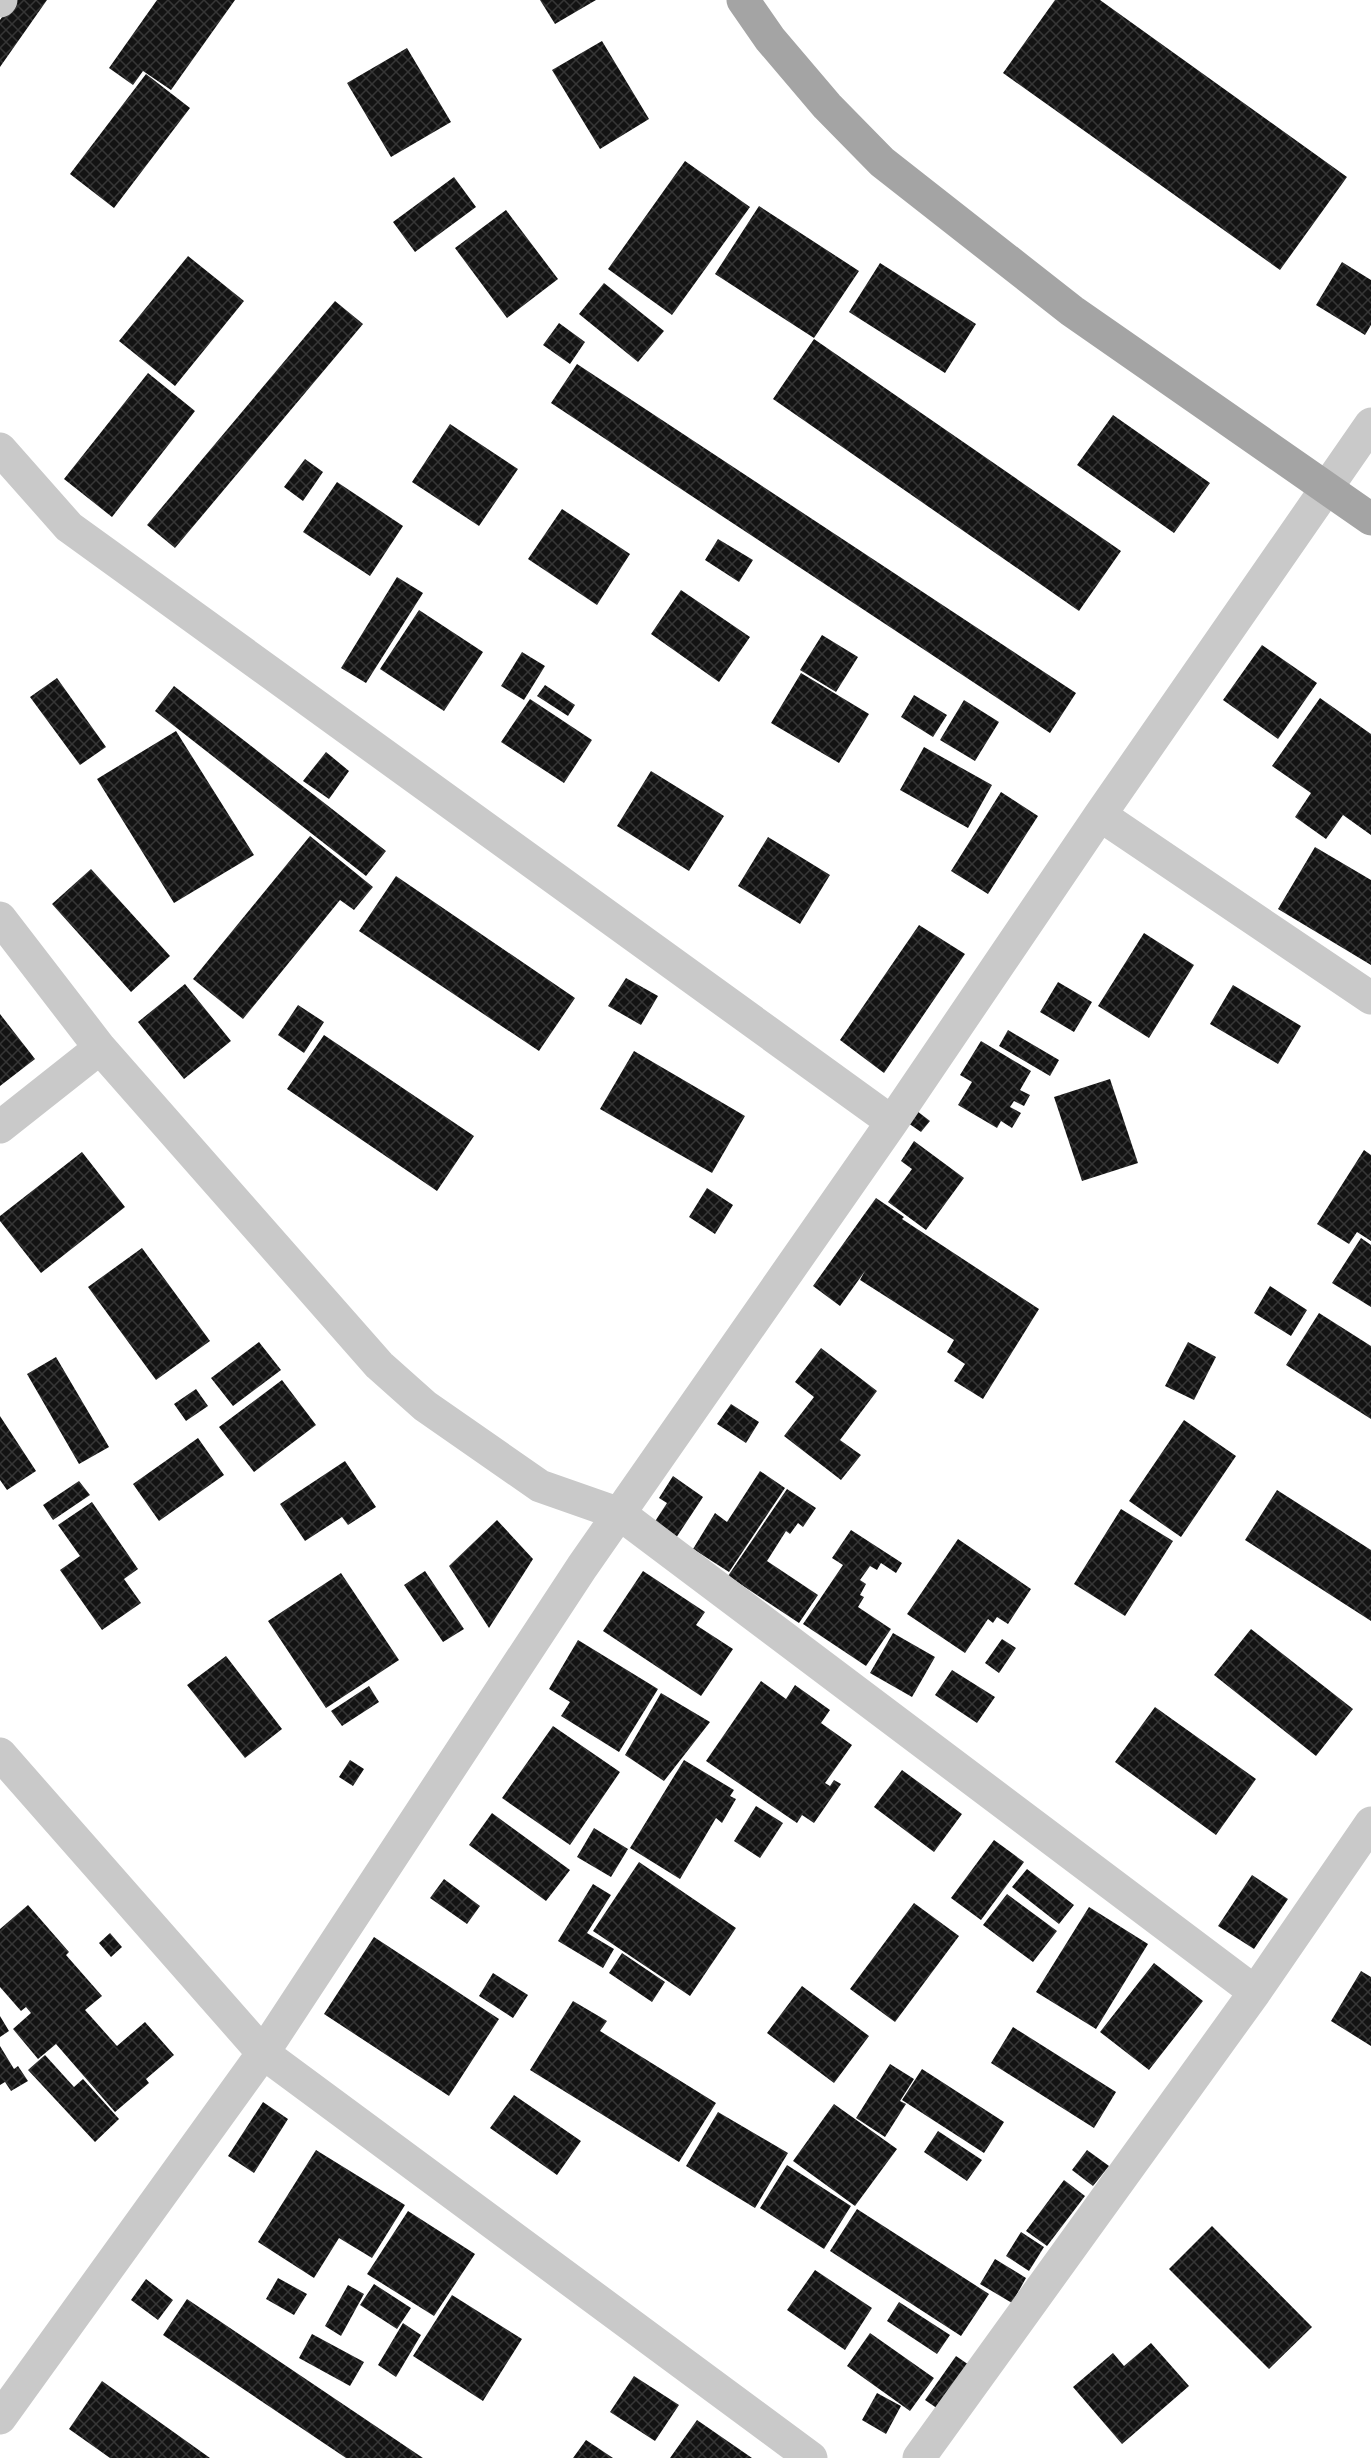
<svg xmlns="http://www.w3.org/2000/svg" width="1371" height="2458" viewBox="0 0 1371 2458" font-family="'PT Sans',sans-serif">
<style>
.building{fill:url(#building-cross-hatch)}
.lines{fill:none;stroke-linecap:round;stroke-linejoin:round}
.minor{stroke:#c9c9c9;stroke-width:33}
.major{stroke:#a4a4a4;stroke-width:33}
</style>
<defs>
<pattern id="building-cross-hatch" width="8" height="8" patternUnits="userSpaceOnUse" patternTransform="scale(1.5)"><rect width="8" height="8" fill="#131313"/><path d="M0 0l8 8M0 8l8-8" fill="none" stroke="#363636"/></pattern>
</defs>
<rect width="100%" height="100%" fill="#fff"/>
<path class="building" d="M 14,0 L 47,0 L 0,67 L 0,20 Z
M 157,0 L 235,0 L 171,90 L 143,71 L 133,85 L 109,68 Z
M 540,0 L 596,0 L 555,24 Z
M 1055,0 L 1100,0 L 1347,177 L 1280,270 L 1003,73 Z
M 602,41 L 649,119 L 600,149 L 552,70 Z
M 407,48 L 451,122 L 391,157 L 347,83 Z
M 146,74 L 190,108 L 114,208 L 70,174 Z
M 685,161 L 750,207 L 672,315 L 608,269 Z
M 454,177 L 476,207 L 415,252 L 393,222 Z
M 759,206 L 859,271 L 814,338 L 715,274 Z
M 506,210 L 558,279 L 507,318 L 455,248 Z
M 188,256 L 244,301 L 175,386 L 119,341 Z
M 1342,262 L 1371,280 L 1371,325 L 1365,335 L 1316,305 Z
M 880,263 L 976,324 L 945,373 L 849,312 Z
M 604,283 L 664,331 L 638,362 L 579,314 Z
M 335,301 L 363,324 L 175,548 L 147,525 Z
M 559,323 L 585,342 L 570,364 L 543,345 Z
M 814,339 L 1121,551 L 1079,611 L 773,399 Z
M 577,364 L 1076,693 L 1050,733 L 551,403 Z
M 148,373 L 195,411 L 112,517 L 64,479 Z
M 1113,415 L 1210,483 L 1174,533 L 1077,465 Z
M 450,424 L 518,469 L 479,526 L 412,482 Z
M 305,459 L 323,472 L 303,501 L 284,487 Z
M 337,482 L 403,526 L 370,576 L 303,532 Z
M 562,509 L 630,554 L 597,605 L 528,559 Z
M 718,539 L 753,560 L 739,582 L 705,560 Z
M 397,577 L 423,593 L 366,683 L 341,668 Z
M 681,590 L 750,637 L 719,682 L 651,634 Z
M 419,610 L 483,652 L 444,711 L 380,669 Z
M 822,635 L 858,657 L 836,692 L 800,670 Z
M 1262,645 L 1317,683 L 1278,739 L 1223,700 Z
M 522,652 L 545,666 L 524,700 L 501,686 Z
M 801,673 L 869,714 L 839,763 L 771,723 Z
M 57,678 L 106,747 L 80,765 L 30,697 Z
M 545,685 L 575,705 L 568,716 L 537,696 Z
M 174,686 L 386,851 L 366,876 L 155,711 Z
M 914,695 L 947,715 L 933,737 L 901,717 Z
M 1320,698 L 1371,734 L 1371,835 L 1343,815 L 1326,839 L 1295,817 L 1311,793 L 1272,766 Z
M 530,699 L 592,740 L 564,783 L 501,742 Z
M 964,700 L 999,722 L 975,761 L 940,740 Z
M 176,731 L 254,855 L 174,903 L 97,779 Z
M 924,747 L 992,785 L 968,828 L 900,790 Z
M 326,752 L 349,771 L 329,799 L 303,781 Z
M 651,771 L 724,816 L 689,871 L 617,826 Z
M 1001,792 L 1038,816 L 988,894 L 951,871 Z
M 310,836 L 373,887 L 354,910 L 340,900 L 243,1019 L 193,979 Z
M 768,837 L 830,875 L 800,924 L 738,886 Z
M 1315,847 L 1371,880 L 1371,965 L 1278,909 Z
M 91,869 L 170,956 L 131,992 L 52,904 Z
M 396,876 L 575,998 L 539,1051 L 359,931 Z
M 919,925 L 965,954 L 884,1073 L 840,1040 Z
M 1144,933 L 1194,965 L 1149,1038 L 1098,1006 Z
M 626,978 L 658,996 L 641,1025 L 608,1006 Z
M 1058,982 L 1092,1002 L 1074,1032 L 1040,1012 Z
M 185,984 L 231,1041 L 184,1079 L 138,1022 Z
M 1233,985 L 1301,1026 L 1278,1064 L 1210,1024 Z
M 298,1005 L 324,1022 L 304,1053 L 278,1035 Z
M 0,1014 L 35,1059 L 0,1086 Z
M 1008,1030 L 1059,1060 L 1050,1076 L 999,1046 Z
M 324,1035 L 474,1136 L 437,1191 L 287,1089 Z
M 981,1041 L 1031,1071 L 1020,1090 L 1030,1095 L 1024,1106 L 1014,1101 L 1010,1107 L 1021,1113 L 1012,1128 L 1001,1121 L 997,1128 L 958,1105 L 972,1082 L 960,1075 Z
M 634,1051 L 745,1116 L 712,1173 L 600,1109 Z
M 1110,1079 L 1138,1163 L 1082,1181 L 1054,1097 Z
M 917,1111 L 930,1121 L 921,1132 L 908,1123 Z
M 914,1141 L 964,1178 L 926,1230 L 888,1202 L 912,1169 L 901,1161 Z
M 1364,1150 L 1371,1155 L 1371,1241 L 1357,1232 L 1349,1244 L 1317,1224 Z
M 82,1152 L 125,1207 L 41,1273 L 0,1221 L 0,1216 Z
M 707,1188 L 733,1205 L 715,1234 L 689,1217 Z
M 876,1198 L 904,1217 L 902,1219 L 1039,1309 L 983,1399 L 954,1381 L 965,1364 L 947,1352 L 954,1340 L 860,1280 L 865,1271 L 840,1306 L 813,1286 Z
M 1361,1238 L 1371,1245 L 1371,1307 L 1332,1283 Z
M 142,1248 L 210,1341 L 156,1380 L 88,1287 Z
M 1270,1286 L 1307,1310 L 1291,1336 L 1254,1313 Z
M 1319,1313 L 1371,1346 L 1371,1419 L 1286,1365 Z
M 259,1342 L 281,1370 L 233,1406 L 211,1378 Z
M 1188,1342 L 1216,1357 L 1194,1400 L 1165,1386 Z
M 821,1348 L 877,1391 L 840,1440 L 861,1455 L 841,1480 L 784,1436 L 814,1397 L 795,1382 Z
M 56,1357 L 109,1447 L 79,1464 L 27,1374 Z
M 282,1380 L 316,1425 L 254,1472 L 219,1427 Z
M 196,1389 L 208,1406 L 186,1421 L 174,1404 Z
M 731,1404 L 759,1422 L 746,1443 L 717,1424 Z
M 0,1416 L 36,1471 L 7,1490 L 0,1480 Z
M 1184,1420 L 1236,1456 L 1181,1537 L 1129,1501 Z
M 198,1438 L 224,1475 L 159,1521 L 133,1484 Z
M 345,1461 L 376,1507 L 348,1525 L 342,1517 L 305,1541 L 280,1504 Z
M 760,1471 L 785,1488 L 729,1572 L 693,1549 L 715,1513 L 727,1522 Z
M 673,1476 L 703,1497 L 674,1541 L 652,1526 L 667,1503 L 659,1498 Z
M 79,1481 L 90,1495 L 53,1520 L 43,1505 Z
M 787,1489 L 816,1508 L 803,1527 L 798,1523 L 790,1534 L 786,1531 L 767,1561 L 818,1595 L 799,1623 L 728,1576 Z
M 1277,1490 L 1371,1550 L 1371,1621 L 1245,1540 Z
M 92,1502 L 138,1569 L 124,1579 L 141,1603 L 102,1630 L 60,1570 L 80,1556 L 58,1525 Z
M 1121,1509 L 1173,1541 L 1125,1616 L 1074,1584 Z
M 497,1520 L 533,1559 L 489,1628 L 449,1566 Z
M 851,1530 L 902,1563 L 896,1573 L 881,1563 L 877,1570 L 870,1566 L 860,1580 L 866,1584 L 860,1595 L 864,1597 L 858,1607 L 891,1629 L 866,1666 L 803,1624 L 843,1565 L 832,1558 Z
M 958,1539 L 1031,1589 L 1008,1624 L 997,1617 L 993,1623 L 988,1619 L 965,1653 L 907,1614 Z
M 425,1571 L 464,1629 L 443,1642 L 404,1585 Z
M 643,1571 L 705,1612 L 696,1625 L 733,1649 L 701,1696 L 603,1631 Z
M 341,1573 L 399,1660 L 326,1708 L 268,1621 Z
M 1251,1629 L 1353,1709 L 1316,1756 L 1214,1675 Z
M 893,1633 L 935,1657 L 912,1697 L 870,1673 Z
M 1002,1639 L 1016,1648 L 999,1673 L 985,1663 Z
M 578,1640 L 658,1689 L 619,1752 L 561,1716 L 570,1702 L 549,1689 Z
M 226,1656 L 282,1729 L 245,1758 L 187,1685 Z
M 952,1670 L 995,1697 L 977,1723 L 935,1695 Z
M 761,1681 L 786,1699 L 795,1685 L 830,1710 L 821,1723 L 852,1745 L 825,1783 L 830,1786 L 834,1780 L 841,1784 L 814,1823 L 802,1815 L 797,1823 L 706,1761 Z
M 369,1686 L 379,1702 L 342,1726 L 331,1711 Z
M 661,1693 L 710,1722 L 664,1781 L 625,1755 Z
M 1155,1707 L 1256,1779 L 1216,1835 L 1115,1762 Z
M 553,1726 L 620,1772 L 570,1845 L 502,1798 Z
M 350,1760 L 364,1769 L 353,1786 L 339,1777 Z
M 684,1760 L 734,1790 L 730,1796 L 736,1799 L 722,1823 L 716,1818 L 680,1879 L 630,1848 Z
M 902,1770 L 962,1814 L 934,1852 L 874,1807 Z
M 756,1806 L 783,1823 L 760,1858 L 734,1841 Z
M 492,1813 L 570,1870 L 546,1901 L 469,1845 Z
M 594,1828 L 628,1849 L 611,1877 L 577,1857 Z
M 994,1840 L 1024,1862 L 981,1920 L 951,1898 Z
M 639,1862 L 736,1928 L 690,1996 L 593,1931 Z
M 1027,1869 L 1074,1905 L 1059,1924 L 1012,1887 Z
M 1252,1875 L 1288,1899 L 1254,1949 L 1218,1926 Z
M 444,1879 L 480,1906 L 467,1924 L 430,1898 Z
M 593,1884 L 611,1895 L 587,1933 L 614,1949 L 603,1968 L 558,1941 Z
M 1007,1894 L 1057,1931 L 1033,1962 L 983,1925 Z
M 914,1903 L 959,1936 L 895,2022 L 850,1989 Z
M 28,1905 L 69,1952 L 66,1955 L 102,1996 L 85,2010 L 117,2046 L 145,2022 L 174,2055 L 146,2079 L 149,2083 L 115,2112 L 56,2044 L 38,2059 L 13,2029 L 31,2013 L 26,2007 L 21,2011 L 0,1987 L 0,1929 Z
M 1089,1907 L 1148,1944 L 1096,2029 L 1036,1992 Z
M 110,1933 L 122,1947 L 111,1957 L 99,1943 Z
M 374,1937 L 499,2019 L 449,2096 L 324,2014 Z
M 622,1953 L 665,1982 L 652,2002 L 609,1973 Z
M 1154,1963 L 1203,2001 L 1149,2070 L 1100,2032 Z
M 1361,1971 L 1371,1977 L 1371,2046 L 1331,2021 Z
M 493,1973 L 528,1995 L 513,2018 L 479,1996 Z
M 802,1986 L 869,2036 L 834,2083 L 767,2033 Z
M 573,2001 L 607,2021 L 600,2031 L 716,2103 L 679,2162 L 530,2070 Z
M 0,2016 L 9,2031 L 0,2037 Z
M 1013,2027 L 1116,2092 L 1094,2128 L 991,2063 Z
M 0,2046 L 14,2069 L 18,2066 L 28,2081 L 11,2091 L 5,2082 L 0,2085 Z
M 45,2055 L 74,2087 L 83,2079 L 119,2119 L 95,2142 L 28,2070 Z
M 890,2064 L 914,2079 L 900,2101 L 906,2104 L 885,2137 L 856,2118 Z
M 922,2069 L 1004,2122 L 984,2153 L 902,2100 Z
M 514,2095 L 581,2141 L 557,2175 L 490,2128 Z
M 263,2102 L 288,2119 L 254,2173 L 228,2156 Z
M 834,2104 L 897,2149 L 855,2206 L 793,2161 Z
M 718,2112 L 788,2153 L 755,2208 L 686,2166 Z
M 938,2131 L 982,2160 L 967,2181 L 924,2152 Z
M 316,2150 L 405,2205 L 372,2258 L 339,2238 L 314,2278 L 258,2242 Z
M 1087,2150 L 1109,2166 L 1093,2186 L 1072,2170 Z
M 787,2165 L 851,2206 L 824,2249 L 760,2208 Z
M 1064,2180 L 1085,2196 L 1047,2246 L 1026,2231 Z
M 857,2209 L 989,2294 L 961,2336 L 830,2251 Z
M 408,2211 L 475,2254 L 434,2316 L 367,2274 Z
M 1212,2226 L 1312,2327 L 1269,2369 L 1169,2269 Z
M 1021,2232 L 1044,2247 L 1029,2271 L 1006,2256 Z
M 995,2259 L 1026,2278 L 1012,2303 L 980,2284 Z
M 815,2270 L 872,2308 L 845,2350 L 787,2310 Z
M 278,2278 L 307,2294 L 294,2315 L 266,2299 Z
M 146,2279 L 173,2300 L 158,2320 L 131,2300 Z
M 374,2284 L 411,2308 L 397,2329 L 360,2305 Z
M 348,2285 L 364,2294 L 341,2336 L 325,2326 Z
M 452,2295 L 522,2339 L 483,2401 L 413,2356 Z
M 187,2299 L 423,2458 L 346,2458 L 163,2335 Z
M 899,2302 L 950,2335 L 937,2354 L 887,2321 Z
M 403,2323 L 421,2335 L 396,2377 L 378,2365 Z
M 870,2333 L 934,2378 L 910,2411 L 847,2366 Z
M 312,2334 L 364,2362 L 350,2386 L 299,2358 Z
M 1151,2343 L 1189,2386 L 1122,2444 L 1073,2387 L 1113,2353 L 1124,2366 Z
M 956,2356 L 972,2367 L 941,2411 L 925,2400 Z
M 634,2376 L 679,2405 L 655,2441 L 610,2412 Z
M 102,2381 L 210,2458 L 110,2458 L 69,2429 Z
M 877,2393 L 901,2406 L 886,2434 L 862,2420 Z
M 697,2420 L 752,2458 L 670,2458 Z
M 586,2440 L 613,2458 L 573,2458 Z"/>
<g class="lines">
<path class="minor" d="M 0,1 L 1,0
M 0,449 L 69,527 L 892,1122
M 1100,815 L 1371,998
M 0,918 L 100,1048 L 379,1365 L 425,1406 L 540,1486 L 620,1514 L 1255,1992
M 0,1127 L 100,1048
M 0,1754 L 263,2053 L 811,2458
M 0,2418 L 263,2053 L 582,1567 L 892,1122 L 1100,815 L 1371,424
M 919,2458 L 1255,1992 L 1371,1823"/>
<path class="major" d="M 743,0 L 770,39 L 827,106 L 882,162 L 1072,311 L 1371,519"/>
</g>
</svg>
